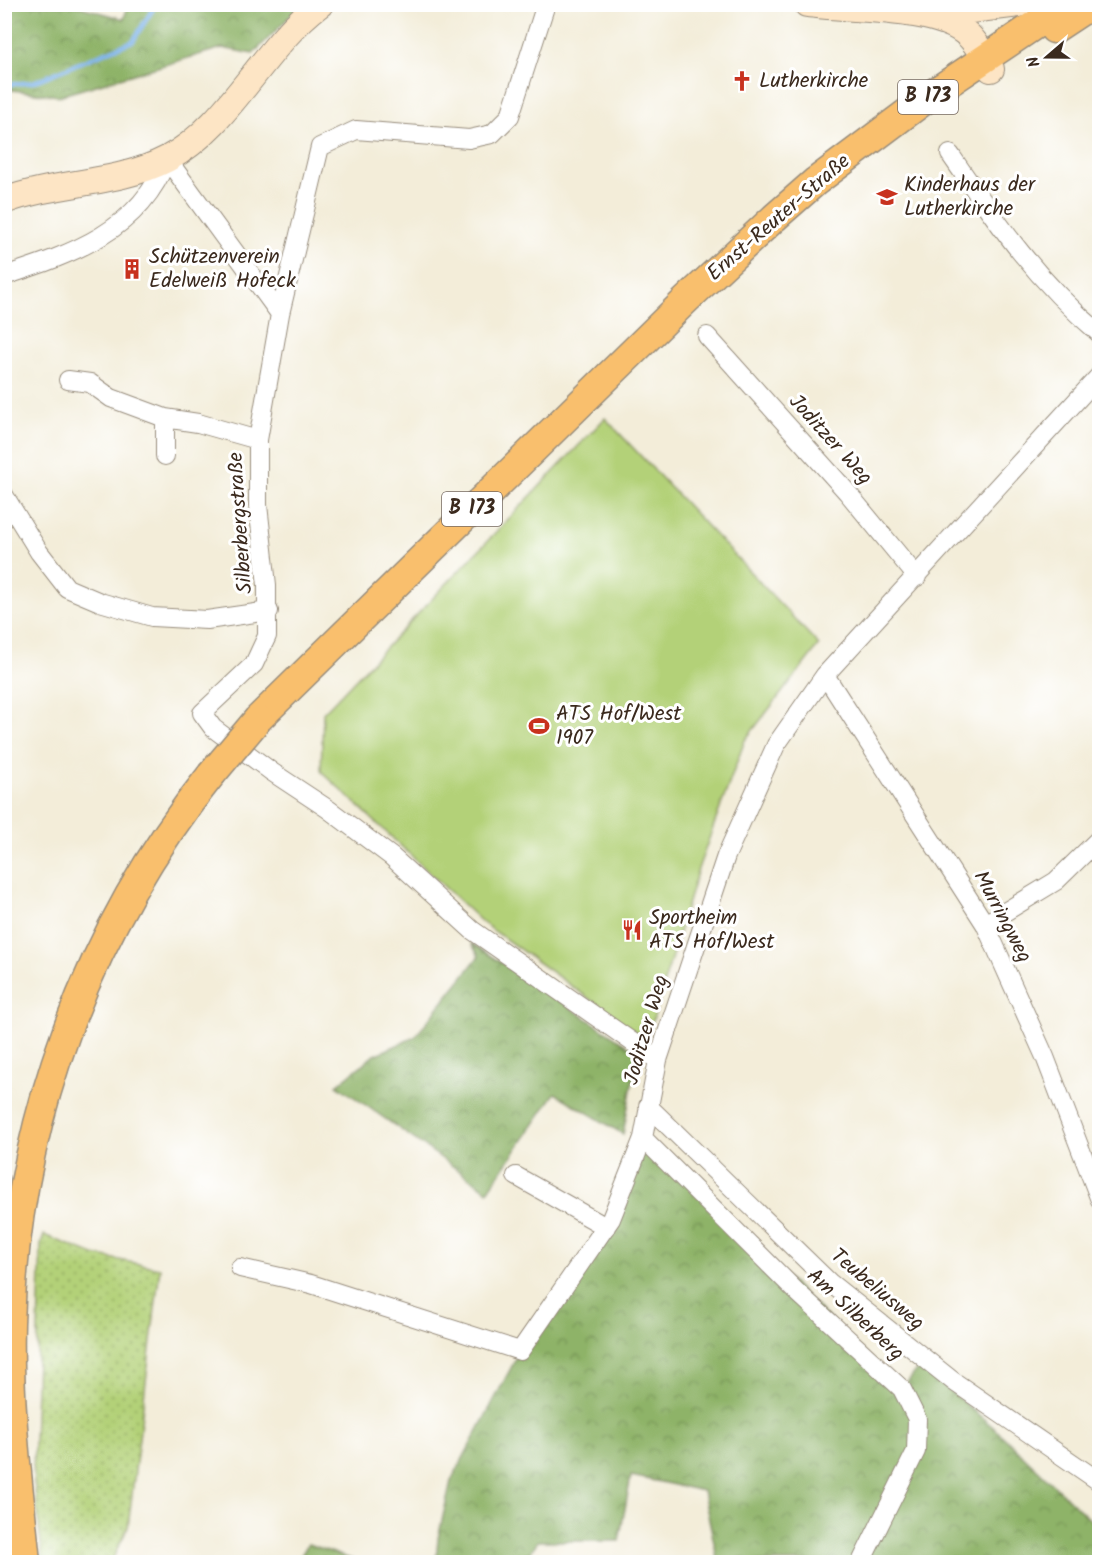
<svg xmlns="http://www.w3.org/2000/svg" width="1104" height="1567" viewBox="0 0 1104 1567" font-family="Kalam,sans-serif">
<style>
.grass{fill:url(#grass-dots);stroke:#777e4b;stroke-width:1.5}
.forest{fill:url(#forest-crowns);stroke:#646e43;stroke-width:1.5}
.pitch{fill:#b3d178;stroke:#777e4b;stroke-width:1.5}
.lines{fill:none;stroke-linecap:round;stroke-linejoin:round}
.stream{stroke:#7cb2eb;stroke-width:4.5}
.minor-casing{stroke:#978c7c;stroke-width:20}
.secondary-casing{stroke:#978c7c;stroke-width:28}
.primary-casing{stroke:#978c7c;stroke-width:31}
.minor{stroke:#fff;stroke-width:18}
.secondary{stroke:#fde5c5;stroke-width:26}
.primary{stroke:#f9bf6d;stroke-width:28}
.primary-bridge-casing{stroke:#978c7c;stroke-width:31;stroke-linecap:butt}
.primary-bridge{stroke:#f9bf6d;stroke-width:28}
.labels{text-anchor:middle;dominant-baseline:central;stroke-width:6;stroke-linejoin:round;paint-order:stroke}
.shield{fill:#fff;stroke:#766a62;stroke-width:1.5}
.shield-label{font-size:20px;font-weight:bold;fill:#3b2a1e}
.poi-label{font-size:21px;fill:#3b2a1e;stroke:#fff;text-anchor:start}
.street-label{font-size:21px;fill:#3b2a1e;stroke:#fff}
</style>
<defs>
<pattern id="grass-dots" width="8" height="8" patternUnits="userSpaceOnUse" patternTransform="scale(1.5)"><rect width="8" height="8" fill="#b3d178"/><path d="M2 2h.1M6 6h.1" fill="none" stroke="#93aa62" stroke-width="1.8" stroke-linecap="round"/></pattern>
<pattern id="forest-crowns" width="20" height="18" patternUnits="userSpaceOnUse" patternTransform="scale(1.5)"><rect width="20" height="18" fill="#8eb368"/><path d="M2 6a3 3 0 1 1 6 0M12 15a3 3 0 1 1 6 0" fill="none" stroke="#759255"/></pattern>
</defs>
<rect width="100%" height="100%" fill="#fff"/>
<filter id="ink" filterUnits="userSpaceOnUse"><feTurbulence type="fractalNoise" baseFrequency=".0167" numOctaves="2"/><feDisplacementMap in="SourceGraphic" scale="12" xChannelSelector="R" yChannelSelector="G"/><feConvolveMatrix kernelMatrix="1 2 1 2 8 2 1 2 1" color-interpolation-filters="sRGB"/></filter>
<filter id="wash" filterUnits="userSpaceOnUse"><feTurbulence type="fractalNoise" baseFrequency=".008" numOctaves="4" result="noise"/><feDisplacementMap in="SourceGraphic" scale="24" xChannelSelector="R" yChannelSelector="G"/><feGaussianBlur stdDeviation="1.35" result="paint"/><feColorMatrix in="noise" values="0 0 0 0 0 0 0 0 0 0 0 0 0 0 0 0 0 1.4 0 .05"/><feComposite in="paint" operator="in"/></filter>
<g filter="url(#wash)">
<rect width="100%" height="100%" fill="#f3edd9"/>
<path class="grass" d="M 44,1235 L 94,1255 L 160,1268 L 128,1527 L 111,1562 L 43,1562 L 33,1472 L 41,1244 Z"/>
<path class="forest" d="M 5,5 L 74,5 L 124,19 L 128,5 L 301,5 L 253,54 L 222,48 L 59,96 L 5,89 Z
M 471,943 L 638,1052 L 623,1134 L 555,1093 L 488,1191 L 337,1085 L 373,1056 L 415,1037 L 479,956 Z
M 643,1138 L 902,1389 L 920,1366 L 992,1426 L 1100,1529 L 1099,1562 L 718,1562 L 703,1491 L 631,1476 L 619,1541 L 538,1541 L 523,1562 L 436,1562 L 438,1538 L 451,1481 L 520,1351 L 606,1227 Z
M 308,1544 L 359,1562 L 297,1562 Z"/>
<path class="pitch" d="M 605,418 L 819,645 L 745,740 L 698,869 L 647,1040 L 483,923 L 321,771 L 323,713 Z"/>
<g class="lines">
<path class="stream" d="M 4,85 L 33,82 L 133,41 L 156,4"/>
</g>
</g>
<g filter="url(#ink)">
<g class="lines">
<g class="minor-casing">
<path id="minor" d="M 546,4 L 510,116 L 492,134 L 469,139 L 356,130 L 320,147 L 280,314 L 258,440 L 258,505 L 267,585 L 267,636 L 254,664 L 202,713 L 213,728 L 272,772 L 328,809 L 392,857 L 472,930 L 658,1060
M 950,154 C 998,224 1034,278 1100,334
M 167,159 L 280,314
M 4,276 C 72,254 140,231 167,159
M 707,336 L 847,492 L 917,577
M 68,380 L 90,383 L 111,398 L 165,418 L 198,423 L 258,440
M 165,456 L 165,418
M 4,495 L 39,552 L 67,588 L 100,602 L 152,617 L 207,620 L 269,611
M 825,675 L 985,924 L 1045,1057 L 1100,1200
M 985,924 L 1056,881 L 1100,838
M 648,1106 L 829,1282 L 953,1381 L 1100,1482
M 643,1138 L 797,1292 L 902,1389 L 917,1419 L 916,1451 L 861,1562
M 516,1176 L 606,1227
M 240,1268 L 311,1284 L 520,1351 L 611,1219 L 643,1138 L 658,1060 L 726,856 L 776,745 L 825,675 L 1100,375"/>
</g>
<g class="secondary-casing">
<path id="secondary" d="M 807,4 C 849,10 937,6 968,35 C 978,44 984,58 991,69
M 930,15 L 1019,4
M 4,201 C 57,181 117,185 167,159 C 229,127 264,45 320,4"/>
</g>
<g class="primary-casing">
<path id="primary" d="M 1054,29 L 1092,4
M 258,719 L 686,300 L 774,218 L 815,182 L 935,92 L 1066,4
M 26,1562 C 18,1483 8,1403 10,1323 C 16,1125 87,929 211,775"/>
</g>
<use href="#minor" class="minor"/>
<use href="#secondary" class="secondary"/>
<use href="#primary" class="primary"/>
<g class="primary-bridge-casing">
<path id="primary-bridge" d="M 211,775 L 258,719"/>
</g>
<use href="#primary-bridge" class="primary-bridge"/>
</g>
</g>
<defs>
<g id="church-bare" transform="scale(1.62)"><path d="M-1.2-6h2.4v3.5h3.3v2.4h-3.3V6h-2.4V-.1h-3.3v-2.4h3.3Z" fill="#c8321e" stroke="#fff" stroke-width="2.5" paint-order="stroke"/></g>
<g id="school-bare" transform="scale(1.62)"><path d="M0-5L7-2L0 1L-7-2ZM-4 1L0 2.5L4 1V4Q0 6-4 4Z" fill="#c8321e" stroke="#fff" stroke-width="2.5" paint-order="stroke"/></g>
<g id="building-bare" transform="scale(1.62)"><path d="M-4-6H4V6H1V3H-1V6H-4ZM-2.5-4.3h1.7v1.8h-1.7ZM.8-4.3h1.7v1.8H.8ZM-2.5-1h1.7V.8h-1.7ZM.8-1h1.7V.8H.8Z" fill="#c8321e" stroke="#fff" stroke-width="2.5" paint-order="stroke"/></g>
<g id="stadium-bare" transform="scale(1.62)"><path d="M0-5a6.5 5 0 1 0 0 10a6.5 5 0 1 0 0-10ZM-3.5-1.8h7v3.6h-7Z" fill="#c8321e" stroke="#fff" stroke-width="2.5" paint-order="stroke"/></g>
<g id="restaurant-bare" transform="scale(1.62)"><path d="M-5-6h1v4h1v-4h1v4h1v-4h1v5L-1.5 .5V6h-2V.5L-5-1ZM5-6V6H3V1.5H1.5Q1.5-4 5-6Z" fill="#c8321e" stroke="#fff" stroke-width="2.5" paint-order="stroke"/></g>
</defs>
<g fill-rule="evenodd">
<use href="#church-bare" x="742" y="81"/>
<use href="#school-bare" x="887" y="197"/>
<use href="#building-bare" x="132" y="269"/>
<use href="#stadium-bare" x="539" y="726"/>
<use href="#restaurant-bare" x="632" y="930"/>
</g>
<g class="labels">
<g class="shield">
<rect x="898" y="80" width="60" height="34" rx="4.5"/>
<rect x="442" y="492" width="60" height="34" rx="4.5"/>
</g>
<g class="shield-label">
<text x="928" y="97">B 173</text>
<text x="472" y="509">B 173</text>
</g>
<g class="poi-label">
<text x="759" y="81">Lutherkirche</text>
<text x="904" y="185">Kinderhaus der<tspan x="904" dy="24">Lutherkirche</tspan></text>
<text x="149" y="257">Schützenverein<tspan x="149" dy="24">Edelweiß Hofeck</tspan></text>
<text x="556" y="714">ATS Hof/West<tspan x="556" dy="24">1907</tspan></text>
<text x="649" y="918">Sportheim<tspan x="649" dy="24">ATS Hof/West</tspan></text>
</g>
<g class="street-label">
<text transform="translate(779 218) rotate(-41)">Ernst-Reuter-Straße</text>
<text transform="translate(830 440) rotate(48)">Joditzer Weg</text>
<text transform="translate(241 523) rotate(-94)">Silberbergstraße</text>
<text transform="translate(1002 917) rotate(62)">Murringweg</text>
<text transform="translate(647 1030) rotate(-74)">Joditzer Weg</text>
<text transform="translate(877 1290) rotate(40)">Teubeliusweg</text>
<text transform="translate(855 1315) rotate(43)">Am Silberberg</text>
</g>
</g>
<rect width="1104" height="1567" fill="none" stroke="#fff" stroke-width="24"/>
<g transform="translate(1047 57) rotate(250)" stroke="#ffffff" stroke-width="4.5" paint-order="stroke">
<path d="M0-4.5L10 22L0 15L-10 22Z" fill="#3b2a1e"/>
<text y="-9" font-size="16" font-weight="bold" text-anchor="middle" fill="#3b2a1e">N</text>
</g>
</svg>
